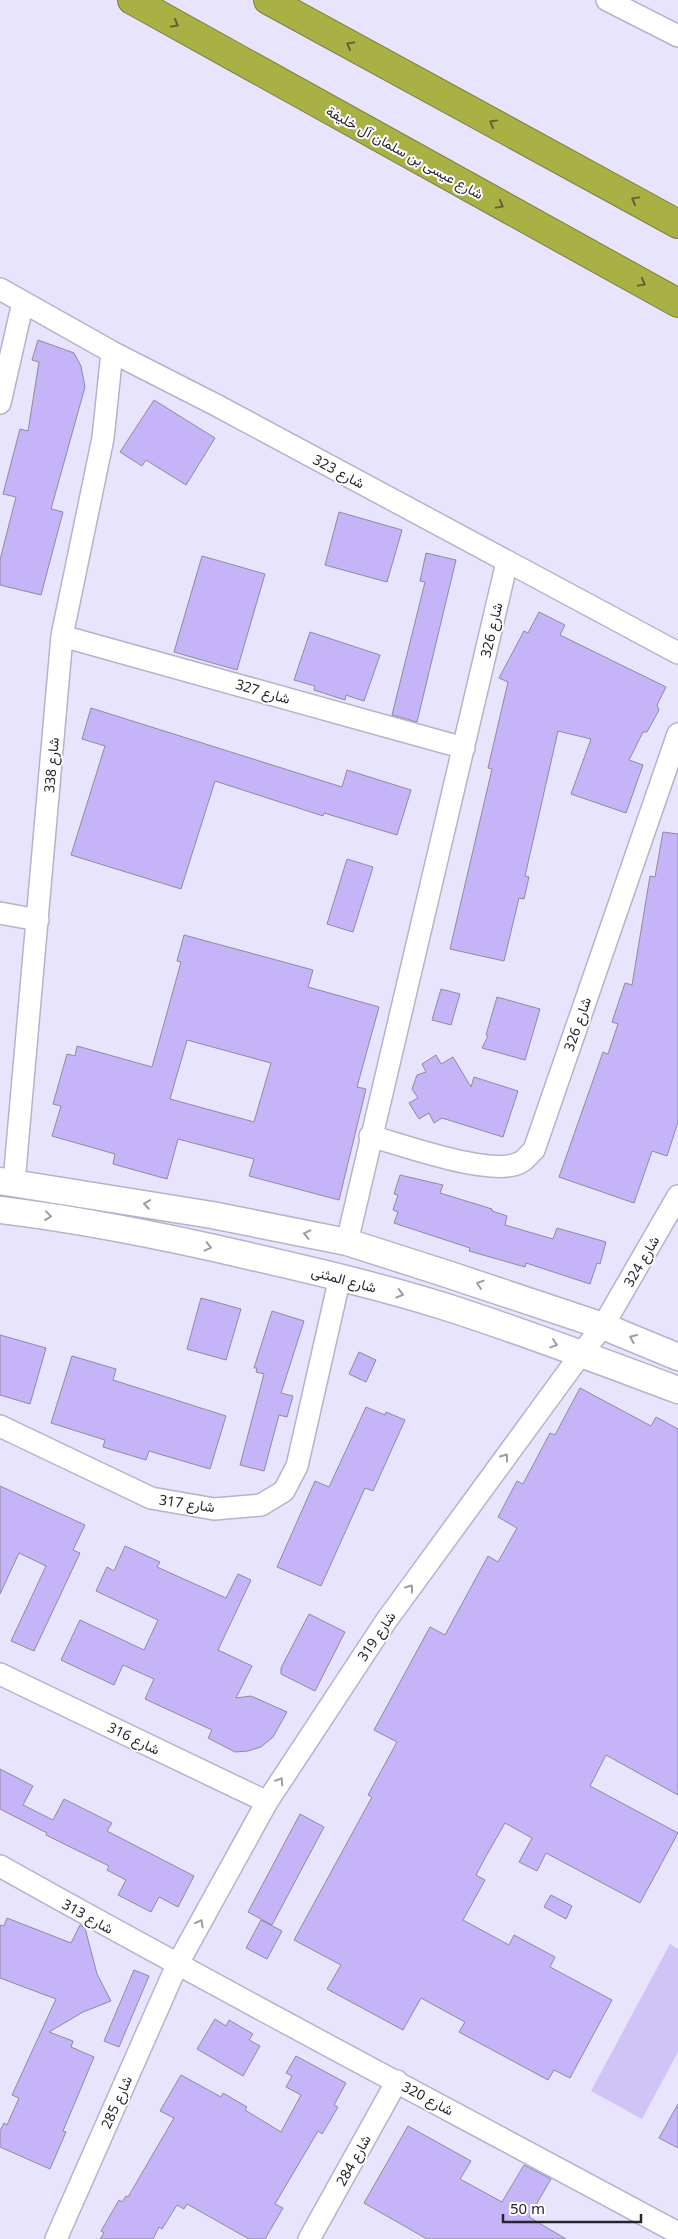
<svg xmlns="http://www.w3.org/2000/svg" width="678" height="2239" viewBox="0 0 678 2239" font-family="'Noto Sans',Vazirmatn,sans-serif">
<style>
.green{fill:#cfc4f5}
.building{fill:#c5b4f8;stroke:#8f8aa0;fill-rule:evenodd}
.lines{fill:none;stroke-linecap:round;stroke-linejoin:round}
.minor-casing{stroke:#b7b2ca;stroke-width:24}
.tertiary-casing{stroke:#b7b2ca;stroke-width:29}
.motorway-casing{stroke:#7c803c;stroke-width:30}
.minor{stroke:#fff;stroke-width:21}
.tertiary{stroke:#fff;stroke-width:26}
.motorway{stroke:#aab144;stroke-width:28}
.oneway{stroke:#616337}
.oneway2{stroke:#9d9ca0}
.labels{text-anchor:middle;dominant-baseline:central;stroke-width:4;stroke-linejoin:round;paint-order:stroke}
.street-label{font-size:14px;fill:#26242d;stroke:#fff}
</style>
<rect width="100%" height="100%" fill="#e9e4fd"/>
<path class="green" d="M 670,1944 L 678,1949 L 678,2052 L 642,2119 L 591,2091 Z"/>
<path class="building" d="M 38,340 L 74,353 L 81,366 L 85,387 L 51,509 L 63,512 L 41,595 L 0,585 L 0,560 L 16,497 L 3,494 L 20,429 L 28,431 L 39,362 L 32,360 Z
M 154,400 L 215,438 L 186,485 L 146,460 L 142,466 L 120,452 Z
M 339,512 L 402,530 L 387,582 L 325,565 Z
M 426,553 L 456,560 L 417,722 L 392,715 L 425,582 L 420,581 Z
M 202,556 L 265,574 L 237,670 L 174,652 Z
M 539,612 L 565,625 L 560,635 L 666,687 L 657,705 L 659,710 L 647,732 L 643,732 L 629,760 L 643,765 L 626,813 L 571,794 L 591,739 L 558,731 L 525,876 L 529,877 L 524,899 L 519,898 L 504,961 L 450,949 L 492,769 L 488,768 L 508,682 L 499,678 L 524,631 L 528,633 Z
M 310,632 L 380,655 L 364,701 L 346,695 L 345,700 L 314,690 L 315,686 L 294,680 Z
M 91,708 L 342,787 L 347,770 L 411,790 L 397,835 L 324,813 L 323,816 L 215,781 L 181,889 L 71,855 L 105,746 L 82,739 Z
M 663,832 L 678,834 L 678,1122 L 667,1156 L 652,1151 L 634,1203 L 559,1177 L 603,1052 L 608,1054 L 618,1024 L 612,1022 L 625,983 L 632,985 L 650,876 L 655,877 Z
M 347,859 L 373,867 L 353,932 L 327,924 Z
M 184,935 L 313,970 L 308,987 L 379,1007 L 357,1087 L 366,1089 L 339,1200 L 249,1176 L 254,1159 L 178,1139 L 167,1179 L 113,1164 L 115,1154 L 52,1136 L 61,1106 L 53,1104 L 67,1054 L 75,1056 L 77,1046 L 152,1067 L 181,962 L 177,961 ZM 187,1040 L 271,1063 L 254,1122 L 170,1099 Z
M 441,989 L 460,994 L 451,1025 L 432,1020 Z
M 497,997 L 540,1009 L 525,1060 L 482,1048 L 488,1036 L 486,1035 Z
M 436,1055 L 441,1064 L 453,1057 L 471,1087 L 474,1077 L 518,1091 L 503,1137 L 442,1118 L 434,1123 L 429,1113 L 419,1119 L 409,1103 L 418,1098 L 412,1089 L 417,1075 L 426,1072 L 422,1064 Z
M 400,1175 L 443,1185 L 440,1193 L 492,1209 L 492,1211 L 507,1216 L 505,1225 L 553,1239 L 557,1228 L 606,1242 L 600,1264 L 597,1263 L 590,1284 L 526,1263 L 525,1267 L 469,1251 L 470,1248 L 394,1223 L 398,1212 L 393,1210 L 398,1195 L 394,1194 Z
M 201,1298 L 241,1309 L 226,1360 L 187,1349 Z
M 272,1311 L 304,1321 L 281,1393 L 293,1396 L 287,1417 L 279,1415 L 264,1471 L 240,1465 L 264,1374 L 256,1372 L 257,1368 L 254,1368 Z
M 0,1335 L 46,1348 L 30,1404 L 0,1395 Z
M 359,1352 L 376,1360 L 366,1382 L 349,1374 Z
M 72,1356 L 116,1369 L 113,1380 L 226,1416 L 210,1469 L 149,1451 L 146,1460 L 103,1447 L 105,1440 L 51,1423 Z
M 580,1388 L 651,1426 L 656,1417 L 678,1429 L 678,1795 L 606,1755 L 590,1786 L 678,1833 L 640,1903 L 546,1853 L 537,1871 L 519,1862 L 532,1838 L 505,1823 L 485,1858 L 476,1875 L 485,1880 L 463,1920 L 509,1945 L 514,1935 L 555,1957 L 550,1967 L 612,2000 L 570,2078 L 554,2070 L 548,2080 L 459,2032 L 465,2022 L 421,1998 L 403,2030 L 327,1989 L 341,1965 L 294,1940 L 372,1797 L 368,1795 L 397,1742 L 374,1730 L 430,1627 L 445,1635 L 488,1556 L 498,1562 L 517,1528 L 498,1517 L 517,1481 L 523,1484 L 550,1433 L 555,1435 Z
M 366,1407 L 385,1415 L 386,1412 L 405,1420 L 373,1491 L 365,1488 L 321,1586 L 277,1567 L 315,1481 L 329,1487 Z
M 0,1486 L 85,1525 L 73,1550 L 80,1553 L 34,1651 L 11,1641 L 46,1566 L 19,1553 L 0,1594 Z
M 125,1546 L 160,1562 L 157,1567 L 226,1598 L 238,1574 L 251,1580 L 218,1650 L 252,1666 L 236,1698 L 251,1696 L 287,1712 L 273,1737 L 261,1747 L 248,1751 L 235,1752 L 208,1738 L 212,1730 L 145,1699 L 154,1679 L 123,1665 L 114,1685 L 61,1660 L 80,1620 L 144,1650 L 158,1620 L 96,1591 L 107,1567 L 114,1571 Z
M 309,1614 L 345,1632 L 315,1691 L 281,1674 L 281,1668 Z
M 0,1769 L 33,1786 L 23,1805 L 53,1820 L 64,1799 L 112,1823 L 107,1831 L 194,1876 L 178,1907 L 159,1897 L 151,1912 L 118,1895 L 126,1880 L 107,1870 L 109,1866 L 46,1835 L 47,1833 L 0,1809 Z
M 300,1814 L 324,1827 L 272,1925 L 248,1912 Z
M 551,1895 L 572,1906 L 566,1919 L 544,1907 Z
M 7,1918 L 71,1943 L 80,1925 L 85,1928 L 97,1974 L 111,2001 L 83,2012 L 49,2032 L 73,2041 L 71,2047 L 94,2057 L 63,2131 L 66,2132 L 50,2169 L 0,2147 L 0,2131 L 4,2123 L 7,2125 L 19,2098 L 12,2095 L 56,1999 L 0,1978 L 0,1925 L 4,1926 Z
M 261,1920 L 282,1931 L 267,1959 L 246,1948 Z
M 134,1970 L 149,1976 L 119,2047 L 104,2041 Z
M 215,2019 L 226,2026 L 229,2020 L 253,2034 L 249,2040 L 260,2046 L 243,2076 L 197,2049 Z
M 296,2056 L 346,2083 L 334,2105 L 338,2107 L 322,2134 L 318,2131 L 275,2204 L 283,2208 L 265,2239 L 249,2239 L 187,2204 L 184,2209 L 177,2205 L 162,2229 L 159,2227 L 153,2239 L 100,2239 L 104,2233 L 101,2231 L 119,2200 L 122,2202 L 126,2196 L 128,2197 L 174,2118 L 160,2111 L 181,2075 L 221,2097 L 223,2093 L 247,2107 L 245,2110 L 281,2132 L 301,2095 L 286,2087 L 292,2076 L 286,2073 Z
M 678,2104 L 678,2148 L 659,2138 Z
M 408,2126 L 471,2161 L 460,2179 L 502,2202 L 524,2165 L 551,2179 L 529,2217 L 566,2239 L 427,2239 L 364,2203 Z"/>
<g class="lines">
<g class="minor-casing">
<path id="minor" d="M 607,0 L 678,36
M 0,289 L 112,352 L 216,405 L 678,653
M 0,403 L 23,302
M 62,636 L 464,748
M 0,913 L 38,920
M 370,1136 C 403,1145 491,1177 519,1163 C 525,1161 529,1154 534,1150 L 678,734
M 14,1182 L 62,636 L 103,438 L 112,352
M 347,1242 L 507,562
M 0,1426 L 151,1498 L 214,1509 L 261,1505 L 284,1491 L 297,1466 L 340,1277
M 0,1674 L 267,1802
M 0,1866 C 224,1992 452,2111 678,2233
M 56,2239 L 177,1965 L 267,1802 L 386,1621 L 581,1354 L 603,1326 L 678,1196
M 309,2239 L 397,2081"/>
</g>
<g class="tertiary-casing">
<path id="tertiary" d="M 0,1181 L 212,1215 L 347,1242 L 447,1274 L 603,1326 L 678,1357
M 0,1210 C 84,1220 167,1237 249,1256 C 314,1271 379,1286 443,1306 C 522,1331 600,1361 678,1390"/>
</g>
<g class="motorway-casing">
<path id="motorway" d="M 132,0 L 678,303
M 268,0 L 678,224"/>
</g>
<use href="#minor" class="minor"/>
<use href="#tertiary" class="tertiary"/>
<use href="#motorway" class="motorway"/>
</g>
<defs><path id="oneway-chevron" d="M-2-3.5L2.5 0L-2 3.5" fill="none" stroke-width="1.6" stroke-linecap="round" stroke-linejoin="round" transform="scale(1.25)"/></defs>
<g class="oneway">
<use href="#oneway-chevron" transform="translate(175 24) rotate(29)"/>
<use href="#oneway-chevron" transform="translate(350 45) rotate(-151)"/>
<use href="#oneway-chevron" transform="translate(493 123) rotate(-151)"/>
<use href="#oneway-chevron" transform="translate(635 200) rotate(-151)"/>
<use href="#oneway-chevron" transform="translate(500 205) rotate(29)"/>
<use href="#oneway-chevron" transform="translate(642 283) rotate(29)"/>
</g>
<g class="oneway2">
<use href="#oneway-chevron" transform="translate(147 1204) rotate(-171)"/>
<use href="#oneway-chevron" transform="translate(48 1216) rotate(7)"/>
<use href="#oneway-chevron" transform="translate(307 1234) rotate(-167)"/>
<use href="#oneway-chevron" transform="translate(208 1247) rotate(13)"/>
<use href="#oneway-chevron" transform="translate(480 1284) rotate(-161)"/>
<use href="#oneway-chevron" transform="translate(400 1294) rotate(16)"/>
<use href="#oneway-chevron" transform="translate(633 1338) rotate(-157)"/>
<use href="#oneway-chevron" transform="translate(554 1344) rotate(19)"/>
<use href="#oneway-chevron" transform="translate(505 1457) rotate(-54)"/>
<use href="#oneway-chevron" transform="translate(410 1588) rotate(-54)"/>
<use href="#oneway-chevron" transform="translate(280 1781) rotate(-57)"/>
<use href="#oneway-chevron" transform="translate(200 1923) rotate(-61)"/>
</g>
<g class="labels">
<g class="street-label">
<text transform="translate(405 152) rotate(29)">شارع عيسى بن سلمان آل خليفة</text>
<text transform="translate(339 471) rotate(28)">شارع 323</text>
<text transform="translate(491 630) rotate(-77)">شارع 326</text>
<text transform="translate(263 691) rotate(16)">شارع 327</text>
<text transform="translate(51 765) rotate(-85)">شارع 338</text>
<text transform="translate(577 1024) rotate(-71)">شارع 326</text>
<text transform="translate(641 1261) rotate(-60)">شارع 324</text>
<text transform="translate(344 1279) rotate(15)">شارع المثنى</text>
<text transform="translate(187 1503) rotate(8)">شارع 317</text>
<text transform="translate(376 1636) rotate(-56)">شارع 319</text>
<text transform="translate(134 1738) rotate(26)">شارع 316</text>
<text transform="translate(88 1916) rotate(29)">شارع 313</text>
<text transform="translate(428 2098) rotate(28)">شارع 320</text>
<text transform="translate(116 2102) rotate(-66)">شارع 285</text>
<text transform="translate(353 2160) rotate(-61)">شارع 284</text>
</g>
</g>
<path d="M503 2214v8h138v-8" fill="none" stroke="#26242d" stroke-width="2.5"/>
<text x="510" y="2214" font-size="15" fill="#26242d" stroke="#ffffff" stroke-width="4" paint-order="stroke">50 m</text>
</svg>
